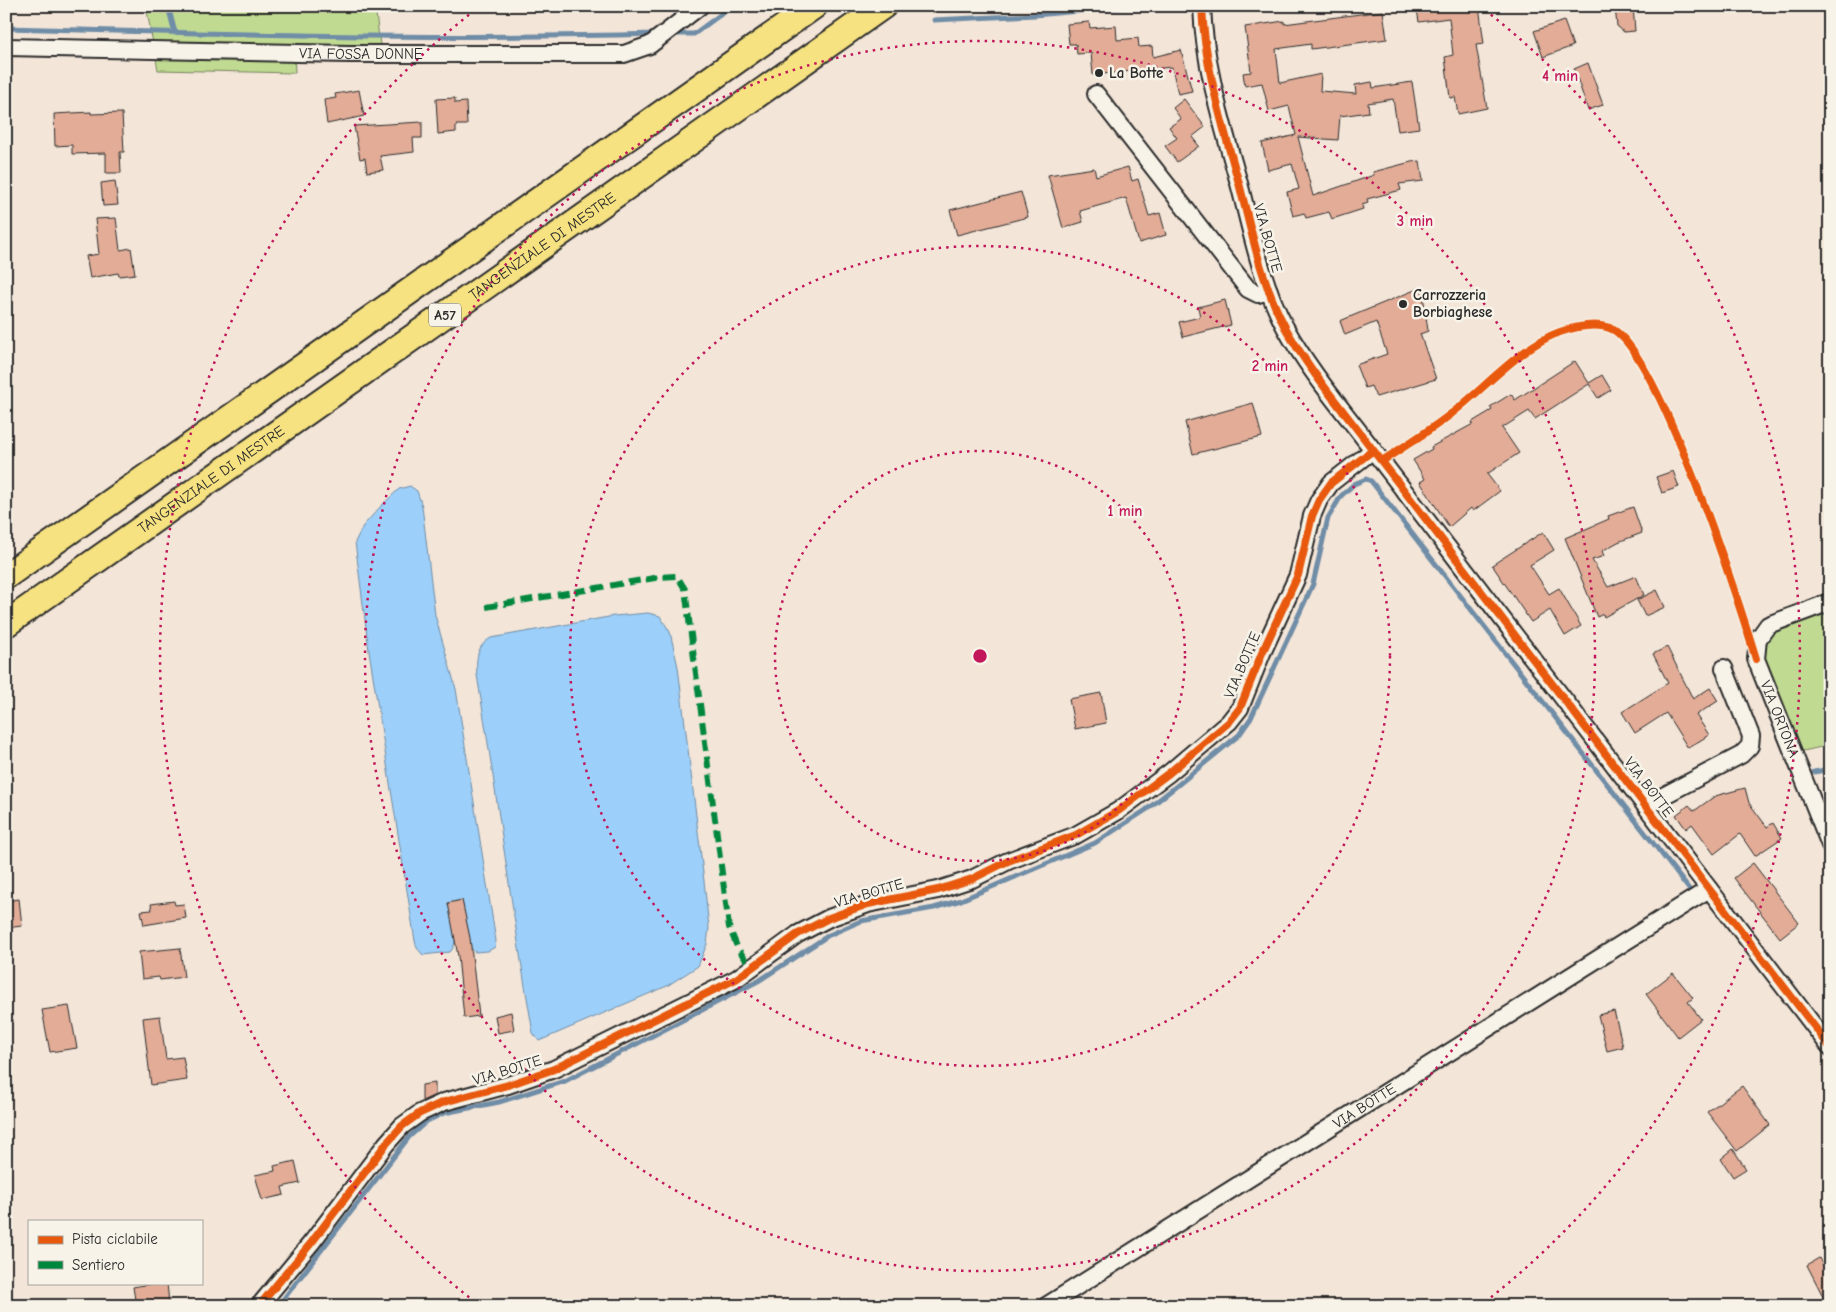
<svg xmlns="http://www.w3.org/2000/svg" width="1836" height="1312" viewBox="0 0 1836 1312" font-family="'Comic Neue',sans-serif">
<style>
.green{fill:#c0da91;stroke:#76825e}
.water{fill:#9ccff9;stroke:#6f8da7}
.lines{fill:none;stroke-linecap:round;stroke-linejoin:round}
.stream{stroke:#6f8da7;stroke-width:5}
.building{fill:#e2ac97;stroke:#2b2b2b}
.minor-casing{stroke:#2b2b2b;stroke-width:20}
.highway-casing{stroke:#2b2b2b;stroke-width:29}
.minor{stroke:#f7f3e8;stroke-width:16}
.highway{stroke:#f7e281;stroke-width:25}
.quiet{stroke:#00873e;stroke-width:6;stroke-dasharray:12 6;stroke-linecap:butt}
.cycleway-casing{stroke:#f7f3e8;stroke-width:11}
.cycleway{stroke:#e8590c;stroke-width:8}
.ring{fill:none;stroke:#c2185b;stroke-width:2.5;stroke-dasharray:2.5 5}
.poi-dot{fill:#2b2b2b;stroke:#f7f3e8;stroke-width:2}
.labels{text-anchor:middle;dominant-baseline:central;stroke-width:5;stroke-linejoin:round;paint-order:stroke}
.shield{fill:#f7f3e8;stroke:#686764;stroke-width:1}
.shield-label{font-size:14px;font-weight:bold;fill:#2b2b2b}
.street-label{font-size:15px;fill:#2b2b2b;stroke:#f7f3e8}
.poi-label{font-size:15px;font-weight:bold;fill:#2b2b2b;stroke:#f7f3e8;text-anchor:start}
.centre{fill:#c2185b;stroke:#f7f3e8;stroke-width:2.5}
.ring-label{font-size:15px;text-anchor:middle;font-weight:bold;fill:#c2185b;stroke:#f7f3e8;stroke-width:5;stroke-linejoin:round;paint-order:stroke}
</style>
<rect width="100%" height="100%" fill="#f3e5d8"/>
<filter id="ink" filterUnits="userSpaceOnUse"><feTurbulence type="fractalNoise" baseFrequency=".02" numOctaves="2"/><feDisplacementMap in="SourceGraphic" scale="10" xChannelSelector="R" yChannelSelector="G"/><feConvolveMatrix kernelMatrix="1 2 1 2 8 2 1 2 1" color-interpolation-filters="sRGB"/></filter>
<g filter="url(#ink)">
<path class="green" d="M 146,6 L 375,6 L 380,45 L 294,49 L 295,73 L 158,70 Z
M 1830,609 L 1830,745 L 1799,752 L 1757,637 Z"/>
<path class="water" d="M 410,486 L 417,491 L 422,506 L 435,615 L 456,689 L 496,941 L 495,947 L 488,951 L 475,952 L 471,948 L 462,900 L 448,903 C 451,916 461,942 450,952 L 423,955 L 417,948 L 415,941 L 369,651 L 355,542 L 363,526 L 381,506 L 399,489 Z
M 648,613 L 660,616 L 670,632 L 678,667 L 704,881 L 709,928 L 707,944 L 698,966 L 667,986 L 539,1041 L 533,1033 C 512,914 497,794 477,675 C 476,660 476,646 491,638 L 614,616 Z"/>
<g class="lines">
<path class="stream" d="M 168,6 L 175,33
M 934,20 L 1035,15 L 1133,6
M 6,28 C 222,34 439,40 656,34
M 672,34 L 694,34 L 732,6
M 1814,772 L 1830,769
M 278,1306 L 409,1137 L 427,1121 L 444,1113 L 499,1102 L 565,1081 L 760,980 L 829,935 L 861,921 L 934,908 L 961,900 L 1095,843 L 1146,810 L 1179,784 L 1239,735 L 1251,718 L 1313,584 L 1328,518 L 1341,496 L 1354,484 L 1366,479 L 1371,481 L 1692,893"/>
</g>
<path class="building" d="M 1435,6 L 1479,6 L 1484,44 L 1476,45 L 1487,108 L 1458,114 L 1455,97 L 1450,98 L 1445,57 L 1453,55 L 1449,18 L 1419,22 L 1417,9 Z
M 1633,6 L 1635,31 L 1624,32 L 1617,26 L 1615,7 Z
M 1383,11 L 1387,39 L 1311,49 L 1311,44 L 1276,49 L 1280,83 L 1321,74 L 1320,91 L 1356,94 L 1355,85 L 1372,82 L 1373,88 L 1412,82 L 1419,128 L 1398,131 L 1393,99 L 1368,103 L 1369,112 L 1340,116 L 1338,140 L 1298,137 L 1313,196 L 1374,175 L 1373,172 L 1411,162 L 1420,161 L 1423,181 L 1399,184 L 1401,190 L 1367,199 L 1368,203 L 1362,205 L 1363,209 L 1332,219 L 1329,212 L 1306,218 L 1304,213 L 1293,216 L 1287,192 L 1299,189 L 1292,164 L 1268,170 L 1262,143 L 1296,135 L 1289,106 L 1269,111 L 1262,83 L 1245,86 L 1243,73 L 1251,72 L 1245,27 L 1284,21 L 1284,24 Z
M 1564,21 L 1573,46 L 1543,57 L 1534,31 Z
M 1089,22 L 1090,28 L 1116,26 L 1117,40 L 1138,38 L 1139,47 L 1152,46 L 1153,57 L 1181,50 L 1192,91 L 1178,94 L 1172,67 L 1093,75 L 1091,53 L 1077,54 L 1076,44 L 1069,44 L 1067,24 Z
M 1588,63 L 1603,105 L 1588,110 L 1574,69 Z
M 359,90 L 364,116 L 327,124 L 324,100 L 336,98 L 335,94 Z
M 455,98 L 455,103 L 466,102 L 467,125 L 456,125 L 456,132 L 438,134 L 436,99 Z
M 1184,99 L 1205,127 L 1192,137 L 1199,146 L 1177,162 L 1165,146 L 1177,138 L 1169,127 L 1181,119 L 1173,108 Z
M 91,112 L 91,114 L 122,113 L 124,152 L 120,152 L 121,173 L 106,173 L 106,153 L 72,154 L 72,145 L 55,146 L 54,114 Z
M 422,122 L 422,138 L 413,138 L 414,152 L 380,156 L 383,170 L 367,172 L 365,158 L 360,159 L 354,126 Z
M 1128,167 L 1132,181 L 1138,179 L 1149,216 L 1160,213 L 1166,235 L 1139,243 L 1126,198 L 1080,211 L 1083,222 L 1063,228 L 1048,175 L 1094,168 L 1096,176 Z
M 115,181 L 118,205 L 103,206 L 101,183 Z
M 1021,192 L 1028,217 L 957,235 L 950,210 Z
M 116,218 L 120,250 L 131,248 L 135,274 L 119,276 L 118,273 L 90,278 L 86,256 L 99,254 L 95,219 Z
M 1422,287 L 1428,331 L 1420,334 L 1436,379 L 1376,397 L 1371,386 L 1365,388 L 1356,365 L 1387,354 L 1376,322 L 1345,335 L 1340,321 Z
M 1225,300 L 1231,325 L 1183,337 L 1179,322 L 1200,317 L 1198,307 Z
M 1575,361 L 1589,383 L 1602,375 L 1611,390 L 1598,398 L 1589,384 L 1535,419 L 1529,411 L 1502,428 L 1519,453 L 1487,474 L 1500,491 L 1473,511 L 1471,508 L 1449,527 L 1420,482 L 1425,479 L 1413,460 L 1432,449 L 1431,447 L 1473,424 L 1472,422 L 1492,410 L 1490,407 L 1511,394 L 1515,400 Z
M 1253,403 L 1262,437 L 1193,454 L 1185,422 Z
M 1673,471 L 1679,487 L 1662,493 L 1656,477 Z
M 1633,507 L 1642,533 L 1618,542 L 1602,551 L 1604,556 L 1592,560 L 1608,587 L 1636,576 L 1644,595 L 1604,617 L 1603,614 L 1597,617 L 1565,538 L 1609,519 L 1608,516 Z
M 1543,532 L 1554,550 L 1530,565 L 1549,594 L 1559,588 L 1581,626 L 1565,636 L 1550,610 L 1531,622 L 1492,565 Z
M 1657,590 L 1665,607 L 1645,616 L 1637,600 Z
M 1667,647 L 1693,699 L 1710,688 L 1718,701 L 1696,715 L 1709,735 L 1688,748 L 1666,713 L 1635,733 L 1622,712 L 1668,683 L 1653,654 Z
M 1101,693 L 1106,723 L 1075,729 L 1069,699 Z
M 1745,788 L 1749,803 L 1767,827 L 1773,823 L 1782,838 L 1755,856 L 1740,834 L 1714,854 L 1692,824 L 1686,829 L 1676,815 L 1689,805 L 1694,811 L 1715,796 Z
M 1753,863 L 1799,923 L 1780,938 L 1734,878 Z
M 19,899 L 22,926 L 6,928 L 6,901 Z
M 462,900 L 470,938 L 479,1016 L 464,1018 L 458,956 L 448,903 Z
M 174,901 L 175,905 L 184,904 L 186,918 L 144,925 L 141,911 L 152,910 L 151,904 Z
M 180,948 L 184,977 L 160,980 L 159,977 L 142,979 L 139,952 Z
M 1673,973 L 1693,998 L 1688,1002 L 1701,1019 L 1678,1037 L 1646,994 Z
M 69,1006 L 77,1048 L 50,1052 L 42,1010 Z
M 1614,1011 L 1623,1047 L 1607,1051 L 1598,1015 Z
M 511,1012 L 514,1030 L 498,1033 L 495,1016 Z
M 160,1016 L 166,1059 L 183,1057 L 187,1080 L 151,1085 L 143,1018 Z
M 435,1083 L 435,1095 L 422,1101 L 422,1085 Z
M 1742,1086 L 1770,1125 L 1737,1151 L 1707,1112 Z
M 1733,1149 L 1746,1169 L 1733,1177 L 1721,1159 Z
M 295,1161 L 300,1183 L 282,1187 L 284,1195 L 262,1200 L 255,1175 L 275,1171 L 274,1166 Z
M 1819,1258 L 1830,1279 L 1830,1306 L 1828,1306 L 1807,1265 Z
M 155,1283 L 167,1283 L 169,1303 L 136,1306 L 133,1287 Z"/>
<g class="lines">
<g class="minor-casing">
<g id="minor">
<path d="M 1202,6 C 1204,67 1224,129 1240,187 C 1252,234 1262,284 1285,327 C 1309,371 1343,410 1373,450 L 1830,1047"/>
<path id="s1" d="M 6,47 L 349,54 L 624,54 L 650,45 L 700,6"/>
<path d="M 1096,94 L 1248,289 L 1258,294 L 1269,291"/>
<path id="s2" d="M 1830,602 L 1768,625 L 1758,639 L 1756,659 L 1830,845"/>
<path d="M 1646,805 L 1741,755 L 1750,746 L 1751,736 L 1724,668"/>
<path d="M 259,1306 L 312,1242 L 386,1144 L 402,1126 L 420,1113 L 444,1102 L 508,1085 L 554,1069 L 736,979 L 798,934 L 829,918 L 868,904 L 938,890 L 972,879 L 1008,861 L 1076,835 L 1118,811 L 1169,773 L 1229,722 L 1240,708 L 1262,653 L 1298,575 L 1312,516 L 1319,500 L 1331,483 L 1373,450"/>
<path id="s3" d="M 1046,1306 L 1709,889"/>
</g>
</g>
<g class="highway-casing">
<g id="highway">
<path d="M 6,576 L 814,6"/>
<path id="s4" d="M 6,624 L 883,6"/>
</g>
</g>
<use href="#minor" class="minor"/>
<use href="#highway" class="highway"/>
<path class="quiet" d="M 486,607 L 660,577 L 677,576 L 685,589 L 729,927 L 738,949 L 752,968"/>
<g class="cycleway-casing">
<path id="cycleway" d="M 1202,6 C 1204,67 1224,129 1240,187 C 1252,234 1262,284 1285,327 C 1309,371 1343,410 1373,450 L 1830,1047
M 1382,461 C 1405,446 1429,431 1451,414 C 1483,390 1522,345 1560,332 C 1575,327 1596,322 1612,329 C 1658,352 1739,602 1756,659
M 259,1306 L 312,1242 L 386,1144 L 402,1126 L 420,1113 L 444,1102 L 508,1085 L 554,1069 L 736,979 L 798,934 L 829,918 L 868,904 L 938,890 L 972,879 L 1008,861 L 1076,835 L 1118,811 L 1169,773 L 1229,722 L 1240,708 L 1262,653 L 1298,575 L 1312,516 L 1319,500 L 1331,483 L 1373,450"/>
</g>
<use href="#cycleway" class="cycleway"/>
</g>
</g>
<g class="ring">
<circle cx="980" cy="656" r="205"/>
<circle cx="980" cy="656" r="410"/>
<circle cx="980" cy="656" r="615"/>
<path d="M475 1302A820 820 0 0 1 475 10M1485 10A820 820 0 0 1 1485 1302"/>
</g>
<g class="poi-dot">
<circle cx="1099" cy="73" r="5"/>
<circle cx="1403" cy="304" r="5"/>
</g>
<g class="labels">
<rect class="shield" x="429" y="303.5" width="32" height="23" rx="4"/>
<g class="shield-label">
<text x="445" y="315">A57</text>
</g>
<g class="street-label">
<text stroke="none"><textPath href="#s1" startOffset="355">VIA FOSSA DONNE</textPath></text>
<text transform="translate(1268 238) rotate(74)">VIA BOTTE</text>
<text stroke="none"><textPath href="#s4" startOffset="656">TANGENZIALE DI MESTRE</textPath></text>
<text stroke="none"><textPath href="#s4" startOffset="251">TANGENZIALE DI MESTRE</textPath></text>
<text transform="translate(1242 665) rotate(-67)">VIA BOTTE</text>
<text stroke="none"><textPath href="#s2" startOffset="168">VIA ORTONA</textPath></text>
<text transform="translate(1649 787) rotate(53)">VIA BOTTE</text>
<text transform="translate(869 893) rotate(-16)">VIA BOTTE</text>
<text transform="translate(507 1070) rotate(-17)">VIA BOTTE</text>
<text stroke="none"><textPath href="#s3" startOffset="376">VIA BOTTE</textPath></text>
</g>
<g class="poi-label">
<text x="1109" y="73">La Botte</text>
<text x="1413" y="295">Carrozzeria<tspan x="1413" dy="17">Borbiaghese</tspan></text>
</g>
</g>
<circle cx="980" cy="656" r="8" class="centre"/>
<g class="ring-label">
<text x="1560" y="81">4 min</text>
<text x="1415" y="226">3 min</text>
<text x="1270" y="371">2 min</text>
<text x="1125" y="516">1 min</text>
</g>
<rect width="1836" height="1312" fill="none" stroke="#f7f3e8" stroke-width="25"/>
<rect x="12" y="12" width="1811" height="1287" fill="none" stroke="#2b2b2b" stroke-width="2" filter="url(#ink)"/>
<rect x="28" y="1220" width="175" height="65" fill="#f7f3e8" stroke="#a5a39c"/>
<rect x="38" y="1236" width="25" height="8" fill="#e8590c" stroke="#a5a39c"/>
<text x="72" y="1244" font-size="15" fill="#2b2b2b">Pista ciclabile</text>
<rect x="38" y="1261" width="25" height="8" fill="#00873e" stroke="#a5a39c"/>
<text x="72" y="1270" font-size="15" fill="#2b2b2b">Sentiero</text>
</svg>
